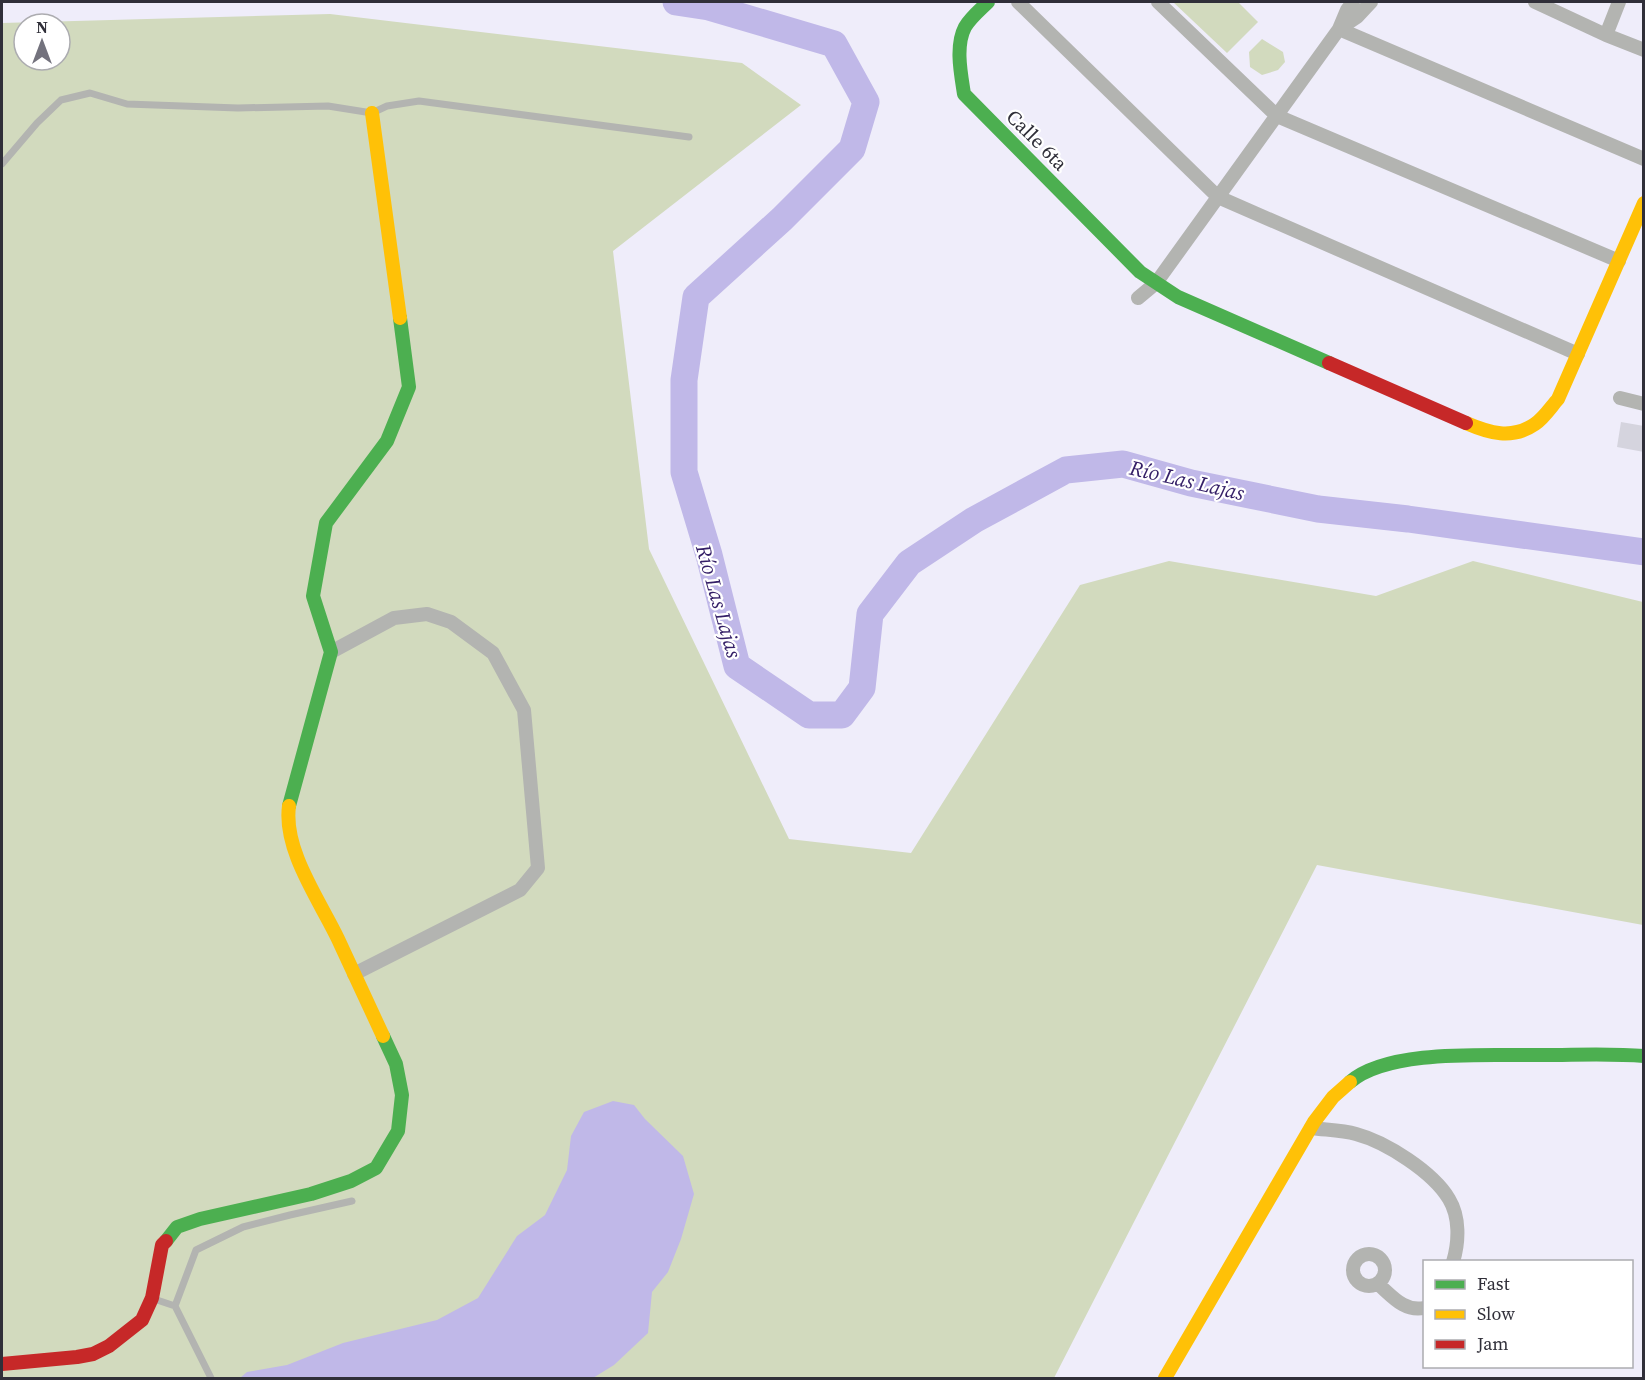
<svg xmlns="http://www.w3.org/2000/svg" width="1645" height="1380" viewBox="0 0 1645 1380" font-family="'Source Serif 4',serif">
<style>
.green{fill:#d2dabe;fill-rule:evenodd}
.water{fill:#c0b8e8}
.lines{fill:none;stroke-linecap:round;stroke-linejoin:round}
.river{stroke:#c0b8e8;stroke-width:27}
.building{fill:#d5d4de}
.lane{stroke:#b3b4b1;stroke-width:7}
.street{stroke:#b3b4b1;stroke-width:14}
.fast{stroke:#4caf50;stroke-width:14}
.slow{stroke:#ffc107;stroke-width:14}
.jam{stroke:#c62828;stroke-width:14}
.labels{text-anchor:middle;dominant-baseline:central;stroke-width:4.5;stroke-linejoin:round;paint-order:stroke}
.street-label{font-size:20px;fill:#302f39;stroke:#fff}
.water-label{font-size:21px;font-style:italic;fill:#341f67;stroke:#fff}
</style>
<rect width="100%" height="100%" fill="#efedfa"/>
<path class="green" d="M 1173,2 L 1238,2 L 1258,22 L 1227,53 Z
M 330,14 L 742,63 L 801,105 L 613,251 L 649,549 L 789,839 L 911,853 L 1080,585 L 1169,561 L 1376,596 L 1473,561 L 1643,602 L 1643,925 L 1317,865 L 1054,1378 L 2,1378 L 2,23 ZM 24,24 L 60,24 L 60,60 L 24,60 Z
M 1262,39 L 1283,52 L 1285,62 L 1278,70 L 1262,75 L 1250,67 L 1249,52 Z"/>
<path class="water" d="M 613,1101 L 634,1105 L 645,1119 L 683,1156 L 694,1194 L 681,1239 L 668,1272 L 652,1292 L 648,1333 L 614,1365 L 593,1378 L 240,1378 L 247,1372 L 287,1365 L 343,1343 L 437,1320 L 478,1298 L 517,1236 L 545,1215 L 567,1170 L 571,1136 L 584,1112 Z"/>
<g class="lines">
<path class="river" d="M 676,2 L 709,7 L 834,44 L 866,102 L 852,149 L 782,219 L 696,297 L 684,380 L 684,472 L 709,555 L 737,666 L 809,715 L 842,715 L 862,688 L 870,614 L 909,563 L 974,520 L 1066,470 L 1123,464 L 1191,483 L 1318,509 L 1408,519 L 1644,552"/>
</g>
<path class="building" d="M 1621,422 L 1644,426 L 1644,452 L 1617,447 Z"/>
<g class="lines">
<path class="lane" d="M 2,164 L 37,123 L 61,100 L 90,93 L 127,104 L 238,108 L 328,106 L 372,113 L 387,106 L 419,101 L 689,137
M 154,1299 L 175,1306 L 211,1378
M 175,1306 L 196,1250 L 243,1227 L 290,1215 L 352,1201"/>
<path class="street" d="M 1018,2 L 1218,197 L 1578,354
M 1158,2 L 1277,116 L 1619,261
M 1535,2 L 1606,35 L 1644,50
M 1339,29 L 1644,159
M 1339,29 L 1357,17 L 1371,2
M 1606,35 L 1619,2
M 1138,298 L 1156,283 L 1339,29 L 1347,10 L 1353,2
M 1620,398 L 1644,404
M 331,652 L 394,618 L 427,614 L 451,622 L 493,653 L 524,710 L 538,868 L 520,890 L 354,974
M 1311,1128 C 1326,1130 1342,1130 1356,1134 C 1386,1142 1433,1172 1449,1199 C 1460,1217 1459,1242 1453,1262
M1353 1270a16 16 0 1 1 32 0a16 16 0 1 1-32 0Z
M 1378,1284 C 1392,1296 1404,1312 1424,1308"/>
<path class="fast" d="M 988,2 C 980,10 971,17 965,27 C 955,46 961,74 964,94 L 1140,272 L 1178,297 L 1329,363
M 289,806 L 331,652 L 313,596 L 326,523 L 387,441 L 409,387 L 400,318
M 1350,1082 C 1389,1048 1491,1056 1542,1055 C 1576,1055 1610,1053 1644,1056
M 166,1241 L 177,1227 L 200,1219 L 311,1194 L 351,1181 L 376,1168 L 398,1131 L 402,1095 L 396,1064 L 383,1036"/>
<path class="slow" d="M 372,113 L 400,318
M 1466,423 C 1489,433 1512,440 1535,424 C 1544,418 1551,407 1558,399 L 1644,203
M 289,806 C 283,850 320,901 338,939 C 353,971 368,1004 383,1036
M 1165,1378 L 1314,1122 L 1333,1097 L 1350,1082"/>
<path class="jam" d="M 1329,363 L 1466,423
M 2,1364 L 77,1357 L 93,1354 L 109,1346 L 142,1320 L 152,1298 L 162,1245 L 166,1241"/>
</g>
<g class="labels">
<g class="street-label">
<text transform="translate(1037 140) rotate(45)">Calle 6ta</text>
</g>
<g class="water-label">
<text transform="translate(1187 480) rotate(13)">Río Las Lajas</text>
<text transform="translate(719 601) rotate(74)">Río Las Lajas</text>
</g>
</g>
<rect width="1645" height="1380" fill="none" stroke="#302f39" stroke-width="6"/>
<rect x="1423" y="1260" width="210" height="108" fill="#ffffff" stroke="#acacb0" stroke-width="1.5"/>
<rect x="1435" y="1280" width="30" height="9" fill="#4caf50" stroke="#acacb0" stroke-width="1.5"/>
<text x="1477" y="1290" font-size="18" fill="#302f39">Fast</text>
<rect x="1435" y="1310" width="30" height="9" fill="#ffc107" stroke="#acacb0" stroke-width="1.5"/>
<text x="1477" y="1320" font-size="18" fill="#302f39">Slow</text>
<rect x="1435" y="1340" width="30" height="9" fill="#c62828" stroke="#acacb0" stroke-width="1.5"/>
<text x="1477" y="1350" font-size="18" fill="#302f39">Jam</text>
<g transform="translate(42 42)"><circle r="28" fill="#ffffff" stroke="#acacb0" stroke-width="1.5"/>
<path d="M0-4.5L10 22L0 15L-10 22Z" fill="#73727d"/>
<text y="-9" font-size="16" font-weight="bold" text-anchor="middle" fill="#302f39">N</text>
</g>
</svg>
